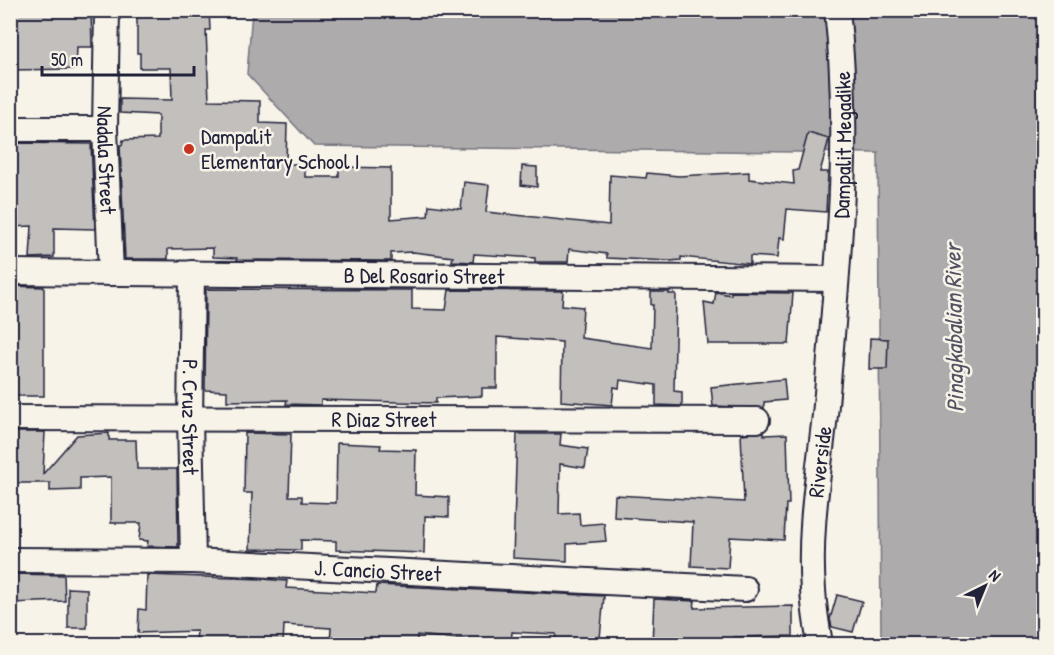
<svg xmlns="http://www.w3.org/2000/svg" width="1054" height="655" viewBox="0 0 1054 655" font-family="'Patrick Hand',sans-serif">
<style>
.water{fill:#aeabad;stroke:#76747f;stroke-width:1.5}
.building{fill:#c2bfbd;stroke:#22223b;stroke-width:1.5}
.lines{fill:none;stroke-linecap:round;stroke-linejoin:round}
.street-casing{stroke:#22223b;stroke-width:28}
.street{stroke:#f7f3e8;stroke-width:24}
.poi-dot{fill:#c8321e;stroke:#f7f3e8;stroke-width:2}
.labels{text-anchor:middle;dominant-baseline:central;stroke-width:5;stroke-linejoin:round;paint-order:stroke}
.poi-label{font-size:22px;fill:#22223b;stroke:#f7f3e8;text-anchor:start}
.street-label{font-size:22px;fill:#22223b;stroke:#f7f3e8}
.water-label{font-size:24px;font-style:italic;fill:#535263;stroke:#f7f3e8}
</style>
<rect width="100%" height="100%" fill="#f7f3e8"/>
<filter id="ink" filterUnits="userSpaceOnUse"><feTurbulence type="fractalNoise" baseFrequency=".0167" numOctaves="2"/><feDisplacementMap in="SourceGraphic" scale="12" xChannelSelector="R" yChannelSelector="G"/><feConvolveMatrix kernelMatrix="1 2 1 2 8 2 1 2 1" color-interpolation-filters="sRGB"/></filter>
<g filter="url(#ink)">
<path class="water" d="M 252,11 L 1043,11 L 1044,460 L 1036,552 L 1043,594 L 1043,644 L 881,644 L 878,153 L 314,146 L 247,74 Z"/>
<path class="building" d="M 10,10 L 91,10 L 92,47 L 77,47 L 76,69 L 10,70 Z
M 137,10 L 209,10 L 210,30 L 206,30 L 209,100 L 260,101 L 260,123 L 287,124 L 286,164 L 305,164 L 305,177 L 339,177 L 339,167 L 391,168 L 391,219 L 428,216 L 429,205 L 461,209 L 464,182 L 489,185 L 486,212 L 609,225 L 610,175 L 646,178 L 647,173 L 679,176 L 749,172 L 749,179 L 794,184 L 793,171 L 798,170 L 808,133 L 829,139 L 820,172 L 828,172 L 826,212 L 787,209 L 784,239 L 779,238 L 777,258 L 750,256 L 750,264 L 681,257 L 681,260 L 670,261 L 607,258 L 607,254 L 569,249 L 568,262 L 535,262 L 535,258 L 474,254 L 473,262 L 452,261 L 453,257 L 413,252 L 391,253 L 391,261 L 237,260 L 237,258 L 213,257 L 213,248 L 168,249 L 168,259 L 125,259 L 120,145 L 122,145 L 123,140 L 158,139 L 158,115 L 120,113 L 120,99 L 172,100 L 171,68 L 140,68 L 140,53 L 137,53 Z
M 10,143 L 91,144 L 95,229 L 54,228 L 54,257 L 30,258 L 32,226 L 10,227 Z
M 522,166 L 537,167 L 537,187 L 521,185 Z
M 10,286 L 44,287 L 44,396 L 10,396 Z
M 206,289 L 412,290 L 412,309 L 446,310 L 449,290 L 563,291 L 562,305 L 583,307 L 581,338 L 652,348 L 653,305 L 651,305 L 651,292 L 669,292 L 669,294 L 676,294 L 674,391 L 682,392 L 682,406 L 656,405 L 656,385 L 620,380 L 619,388 L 614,387 L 612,405 L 561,401 L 562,342 L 497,337 L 497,388 L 482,388 L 482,396 L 436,398 L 436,403 L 321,400 L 321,405 L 286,404 L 287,400 L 227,401 L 227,391 L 205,390 Z
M 716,292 L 731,295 L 731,292 L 793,293 L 789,344 L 708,344 L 704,302 L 714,304 Z
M 870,338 L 888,339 L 887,369 L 869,369 Z
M 784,379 L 786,400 L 764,402 L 764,408 L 713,406 L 711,387 Z
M 10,432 L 45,432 L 43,474 L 77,435 L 109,433 L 109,440 L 136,440 L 137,469 L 177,469 L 178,547 L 147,546 L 148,541 L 139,540 L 141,523 L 111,523 L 111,477 L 80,478 L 80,490 L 50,491 L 50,483 L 20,483 L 10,480 Z
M 764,432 L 764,435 L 787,434 L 789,504 L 786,504 L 784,540 L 730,537 L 728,568 L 691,566 L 693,522 L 614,517 L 615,495 L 744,502 L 741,434 Z
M 245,433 L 291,434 L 289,496 L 302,496 L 302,502 L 336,503 L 337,443 L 381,445 L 380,449 L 416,450 L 415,495 L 449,497 L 449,517 L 425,516 L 424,553 L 336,550 L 336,541 L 301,540 L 301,550 L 250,549 L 252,493 L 244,493 Z
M 517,434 L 561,434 L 560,445 L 588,449 L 585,468 L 560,464 L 559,514 L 579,513 L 580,525 L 604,523 L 606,541 L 567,544 L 567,561 L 513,558 Z
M 10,574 L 64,575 L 65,601 L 10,603 Z
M 147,575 L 262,579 L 287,581 L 286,588 L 376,593 L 377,585 L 604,596 L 600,638 L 593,637 L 593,645 L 555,645 L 556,634 L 512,632 L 511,644 L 417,635 L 417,645 L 330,645 L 331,628 L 284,625 L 283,645 L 243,645 L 196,640 L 197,631 L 138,633 L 139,609 L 146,610 Z
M 68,588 L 87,589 L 87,628 L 68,628 Z
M 837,595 L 862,601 L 853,632 L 832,627 L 830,619 Z
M 654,599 L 695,601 L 694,608 L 793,606 L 793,636 L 734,637 L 734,645 L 652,645 Z"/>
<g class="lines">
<g class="street-casing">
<g id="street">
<path id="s1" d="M 107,10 L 105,129 L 111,273"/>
<path d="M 10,129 L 105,129"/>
<path id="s2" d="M 10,272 L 836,279"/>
<path id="s3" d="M 192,273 L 190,419 L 193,561"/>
<path id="s4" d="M 10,418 L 757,420"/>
<path id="s5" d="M 10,560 L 193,561 L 745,589"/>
<path id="s6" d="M 820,644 C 817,627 814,608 813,590 C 808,529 820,466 826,405 C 837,274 852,142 837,10"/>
</g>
</g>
<use href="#street" class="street"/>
</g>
</g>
<circle class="poi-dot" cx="189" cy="149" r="6"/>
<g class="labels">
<g class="poi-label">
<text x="201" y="136">Dampalit<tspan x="201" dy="25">Elementary School I</tspan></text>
</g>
<g class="street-label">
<text stroke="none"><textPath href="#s6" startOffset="501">Dampalit Megadike</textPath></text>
<text stroke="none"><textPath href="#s1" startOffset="150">Nadala Street</textPath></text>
<text stroke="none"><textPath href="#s2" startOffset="414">B Del Rosario Street</textPath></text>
<text stroke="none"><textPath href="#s3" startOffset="144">P. Cruz Street</textPath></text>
<text stroke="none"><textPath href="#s4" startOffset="374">R Diaz Street</textPath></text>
<text stroke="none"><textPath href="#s6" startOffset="183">Riverside</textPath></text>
<text stroke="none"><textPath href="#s5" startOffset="368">J. Cancio Street</textPath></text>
</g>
<g class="water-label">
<text transform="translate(953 328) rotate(-91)">Pinagkabalian River</text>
</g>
</g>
<rect width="1054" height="655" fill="none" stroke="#f7f3e8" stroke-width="36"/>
<rect x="18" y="18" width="1018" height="619" fill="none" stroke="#22223b" stroke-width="2" filter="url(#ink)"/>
<g transform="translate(985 586) rotate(43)" stroke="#f7f3e8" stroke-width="4.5" paint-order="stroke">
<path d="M0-4.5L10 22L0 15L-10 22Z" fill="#22223b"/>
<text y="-9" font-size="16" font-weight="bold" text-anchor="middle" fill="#22223b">N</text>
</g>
<path d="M42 66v9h152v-9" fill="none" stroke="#22223b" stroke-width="3"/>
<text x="51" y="66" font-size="18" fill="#22223b" stroke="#f7f3e8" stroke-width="4.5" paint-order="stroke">50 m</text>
</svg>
